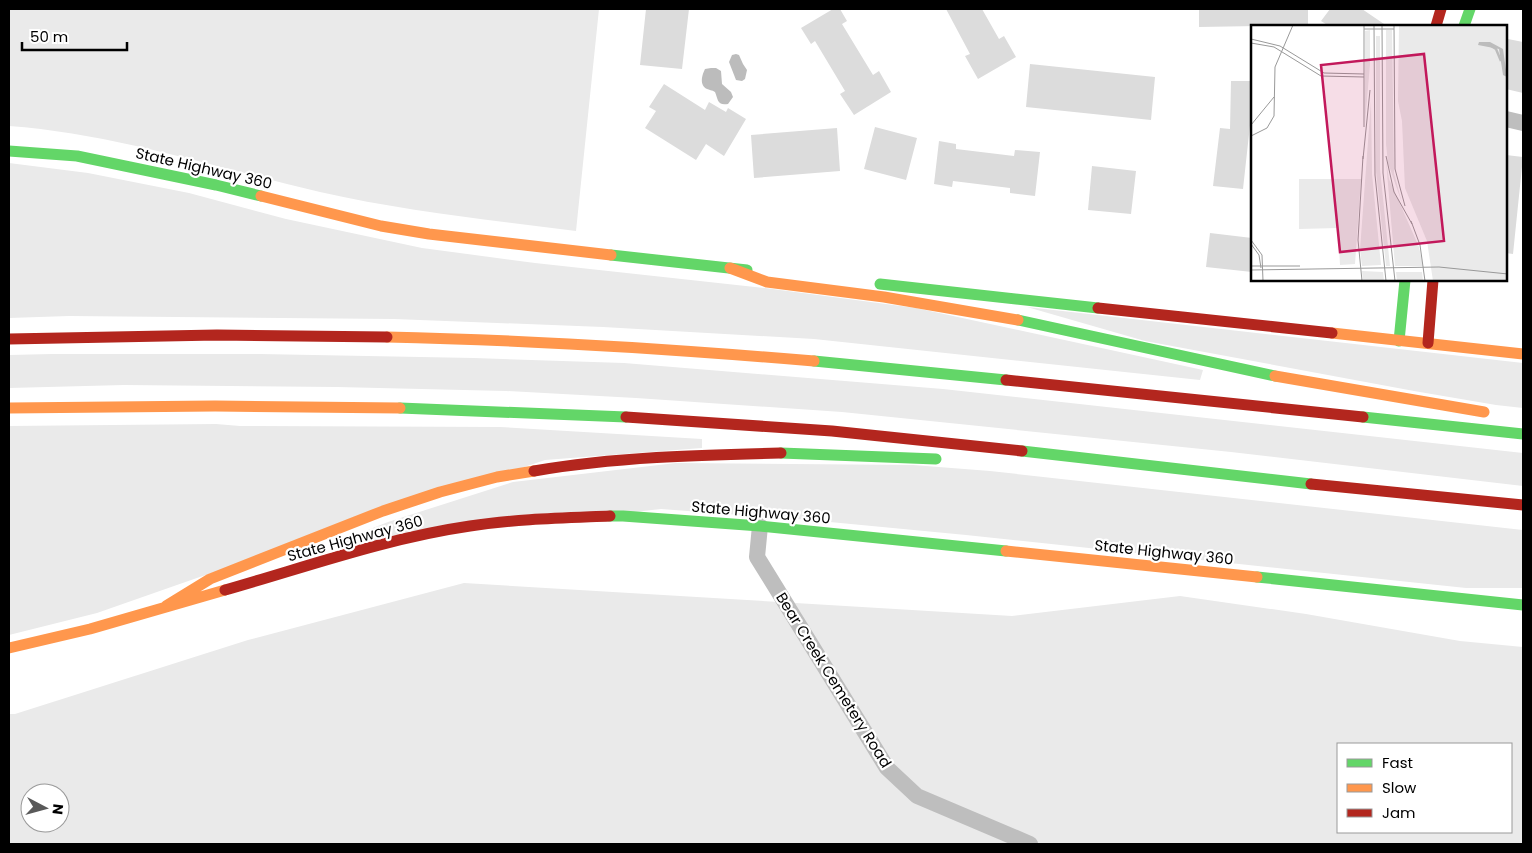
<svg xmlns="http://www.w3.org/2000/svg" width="1532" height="853" viewBox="0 0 1532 853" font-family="Poppins,sans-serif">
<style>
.green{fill:#eaeaea;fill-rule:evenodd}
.water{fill:#bcbcbc}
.building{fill:#dcdcdc}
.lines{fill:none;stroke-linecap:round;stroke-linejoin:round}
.street{stroke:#bebebe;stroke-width:16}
.fast{stroke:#63d668;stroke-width:11}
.slow{stroke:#ff974d;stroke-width:11}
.jam{stroke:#b3261e;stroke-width:11}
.labels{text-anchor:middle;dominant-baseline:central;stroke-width:4.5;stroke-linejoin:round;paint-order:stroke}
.street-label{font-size:15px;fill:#000;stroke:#fff}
.inset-river{fill:none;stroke:#bcbcbc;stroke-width:2.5}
.inset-road{fill:none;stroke:#999;stroke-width:1}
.view{fill:#c2185b;fill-opacity:0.15;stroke:#c2185b;stroke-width:2.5}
.inset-edge{fill:none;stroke:#000;stroke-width:2.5}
</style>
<rect width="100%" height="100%" fill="#fff"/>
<path class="green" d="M 9,9 L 599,9 L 576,231 C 490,220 404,211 320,192 C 217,168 116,134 9,126 Z
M 9,163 L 88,173 L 189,193 L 286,219 L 422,248 L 535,263 L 765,288 L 916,308 L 1203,370 L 1200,380 L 814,339 L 603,327 L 394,319 L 69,316 L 9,318 Z
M 1027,307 L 1523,363 L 1523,408 L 1496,405 L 1414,391 L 1145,341 Z
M 52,354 L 260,354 L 474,358 L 624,363 L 943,389 L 1523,453 L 1523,486 L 1231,452 L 842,412 L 636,398 L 506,391 L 337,387 L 124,385 L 9,388 L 9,355 Z
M 216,424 L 240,426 L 500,427 L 702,439 L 702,448 L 545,460 L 194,579 L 97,613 L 9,635 L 9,426 Z
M 676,463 L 913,465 L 990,471 L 1523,530 L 1523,588 L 1466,588 L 966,535 L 809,520 L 661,509 L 345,544 L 345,539 L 388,522 L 513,482 Z
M 464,583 L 1012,616 L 1180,596 L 1306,614 L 1460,641 L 1523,647 L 1523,844 L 9,844 L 9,714 L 15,714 L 248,640 ZM 1338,744 L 1511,744 L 1511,832 L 1338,832 ZM 30,793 L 60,793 L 60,823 L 30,823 Z"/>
<path class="water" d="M 736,54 L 739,55 L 743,64 L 747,70 L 745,79 L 742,81 L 736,80 L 729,62 L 732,55 Z
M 711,68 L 716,68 L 721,71 L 722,84 L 731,92 L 733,97 L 728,104 C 717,106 718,99 715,92 C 712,90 709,90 707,89 C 699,85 702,75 705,69 Z"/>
<path class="building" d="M 646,9 L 689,9 L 682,69 L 640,65 Z
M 833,9 L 840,9 L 847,21 L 842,24 L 873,75 L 879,71 L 891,92 L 854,115 L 840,94 L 845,91 L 815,41 L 811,44 L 801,28 Z
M 946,9 L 982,9 L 999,39 L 1004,36 L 1016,57 L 978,79 L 965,56 L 970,54 Z
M 1199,9 L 1308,9 L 1308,25 L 1199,27 Z
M 1330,9 L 1362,9 L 1387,26 L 1329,26 L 1321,21 Z
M 1508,39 L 1523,42 L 1523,93 L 1506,89 L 1506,49 Z
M 1030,64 L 1155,77 L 1151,120 L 1026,107 Z
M 1231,81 L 1252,81 L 1252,116 L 1251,116 L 1243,189 L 1213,186 L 1220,128 L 1230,129 Z
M 664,84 L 705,110 L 709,102 L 726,112 L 728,108 L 746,119 L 724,156 L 706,144 L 696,160 L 645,128 L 656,111 L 649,107 Z
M 875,127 L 917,138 L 906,180 L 864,169 Z
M 837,128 L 840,171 L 754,178 L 751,135 Z
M 939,141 L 956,144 L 956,149 L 1014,156 L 1015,150 L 1040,152 L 1035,196 L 1010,193 L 1010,188 L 953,181 L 952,187 L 934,184 Z
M 1506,155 L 1523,157 L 1513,254 L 1506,253 Z
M 1092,166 L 1136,171 L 1131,214 L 1088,210 Z
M 1210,233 L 1252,238 L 1252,272 L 1206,267 Z"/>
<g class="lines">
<path class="street" d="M 1506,119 L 1523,123
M 760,526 L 757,557 L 887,768 L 917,796 L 1030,844"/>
<path class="fast" d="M 1464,26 L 1470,9
M 9,151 L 77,156 L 216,185 L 261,196
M 611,255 L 747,270
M 880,284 L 1098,308
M 1018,320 L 1275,376
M 1399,341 L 1405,280
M 814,361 L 1006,380
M 400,408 L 626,417
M 1363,417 L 1523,434
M 1022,451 L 1311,484
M 781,453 L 936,459
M 610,516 L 623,516 L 760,526 L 1006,551
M 1257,577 L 1523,605"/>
<path class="slow" d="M 261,196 L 381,226 L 429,234 L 611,255
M 730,268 L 767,282 L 884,297 L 1018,320
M 1332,333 L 1523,354
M 387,337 C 529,340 672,349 814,361
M 1275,376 L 1484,412
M 9,408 L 215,406 L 400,408
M 1006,551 L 1257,577
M 166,606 L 210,579 L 383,511 L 440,492 L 497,477 L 534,471
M 9,648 L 90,629 L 225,590"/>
<path class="jam" d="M 1436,26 L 1441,9
M 1098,308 L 1332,333
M 9,339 L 217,335 L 387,337
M 1428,343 L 1433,280
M 1006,380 L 1363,417
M 626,417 L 832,431 L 1022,451
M 534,471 C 615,457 699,455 781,453
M 1311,484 L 1523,505
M 225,590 C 306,567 387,538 470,526 C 516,519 563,518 610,516"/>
</g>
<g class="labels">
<g class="street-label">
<text transform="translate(204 168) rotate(13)">State Highway 360</text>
<text transform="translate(761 512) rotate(5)">State Highway 360</text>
<text transform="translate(355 538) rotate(-15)">State Highway 360</text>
<text transform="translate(1164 552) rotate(6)">State Highway 360</text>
<text transform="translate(834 680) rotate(58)">Bear Creek Cemetery Road</text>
</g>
</g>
<g transform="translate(1251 25)">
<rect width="256" height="256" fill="#fff"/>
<path d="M 148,0 L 256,0 L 256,256 L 182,256 L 176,216 L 154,163 L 151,96 L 147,76 ZM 119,5 L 119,39 L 114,98 L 114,6 ZM 135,5 L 141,5 L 143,148 L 151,178 L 137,138 L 135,119 ZM 125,11 L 129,11 L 129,144 L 139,241 L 135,241 L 125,146 ZM 120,76 L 121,149 L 130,240 L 111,241 L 109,225 ZM 135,136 L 138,154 L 168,222 L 172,241 L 144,241 ZM 48,154 L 110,154 L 104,239 L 89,240 L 87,203 L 48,204 ZM 111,246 L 132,247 L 133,256 L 112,256 ZM 145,247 L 171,247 L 172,256 L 146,256 Z" fill="#eaeaea"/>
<path d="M 228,17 L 239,17 L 252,24 L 256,52 L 252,50 L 248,24 L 227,20 Z" fill="#bcbcbc"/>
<path class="inset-river" d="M 240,21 L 245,24 L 250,36"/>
<path class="inset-road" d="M 123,0 L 124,150 L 135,256M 131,0 L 132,148 L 144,256M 143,0 L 144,144 L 154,181M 113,4 L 143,4M 0,14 L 29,21 L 73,48 L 113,49M 0,18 L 23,22 L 70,51 L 113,52M 0,100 L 23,72M 113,102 L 113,0M 0,111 L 16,103 L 23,91 L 24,42 L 42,0M 135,131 L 143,167 L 161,199M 112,134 L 119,65M 160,196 L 169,220 L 174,256M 0,215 L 11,230 L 12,256M 0,219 L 8,230 L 10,243M 0,241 L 49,241M 0,245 L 188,242 L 257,249M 111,256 L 107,215 L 112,131"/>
<path class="view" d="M 173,29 L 193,216 L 89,227 L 70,40 Z"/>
<rect width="256" height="256" class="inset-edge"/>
</g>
<rect width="1532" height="853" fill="none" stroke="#000000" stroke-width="20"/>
<rect x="1337" y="743" width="175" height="90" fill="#ffffff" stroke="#999999"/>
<rect x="1347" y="759" width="25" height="8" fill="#63d668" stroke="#999999"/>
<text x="1382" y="768" font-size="15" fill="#000000">Fast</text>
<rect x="1347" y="784" width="25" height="8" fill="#ff974d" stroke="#999999"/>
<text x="1382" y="793" font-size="15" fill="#000000">Slow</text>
<rect x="1347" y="809" width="25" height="8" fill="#b3261e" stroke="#999999"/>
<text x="1382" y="818" font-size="15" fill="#000000">Jam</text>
<g transform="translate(45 808) rotate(96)"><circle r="24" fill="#ffffff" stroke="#999999"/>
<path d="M0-4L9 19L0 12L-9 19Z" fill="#595959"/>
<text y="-8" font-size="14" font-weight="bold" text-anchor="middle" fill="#000000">N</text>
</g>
<path d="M22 42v8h105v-8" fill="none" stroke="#000000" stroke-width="2.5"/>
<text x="30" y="42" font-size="15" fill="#000000" stroke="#ffffff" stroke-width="4" paint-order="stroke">50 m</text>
</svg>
